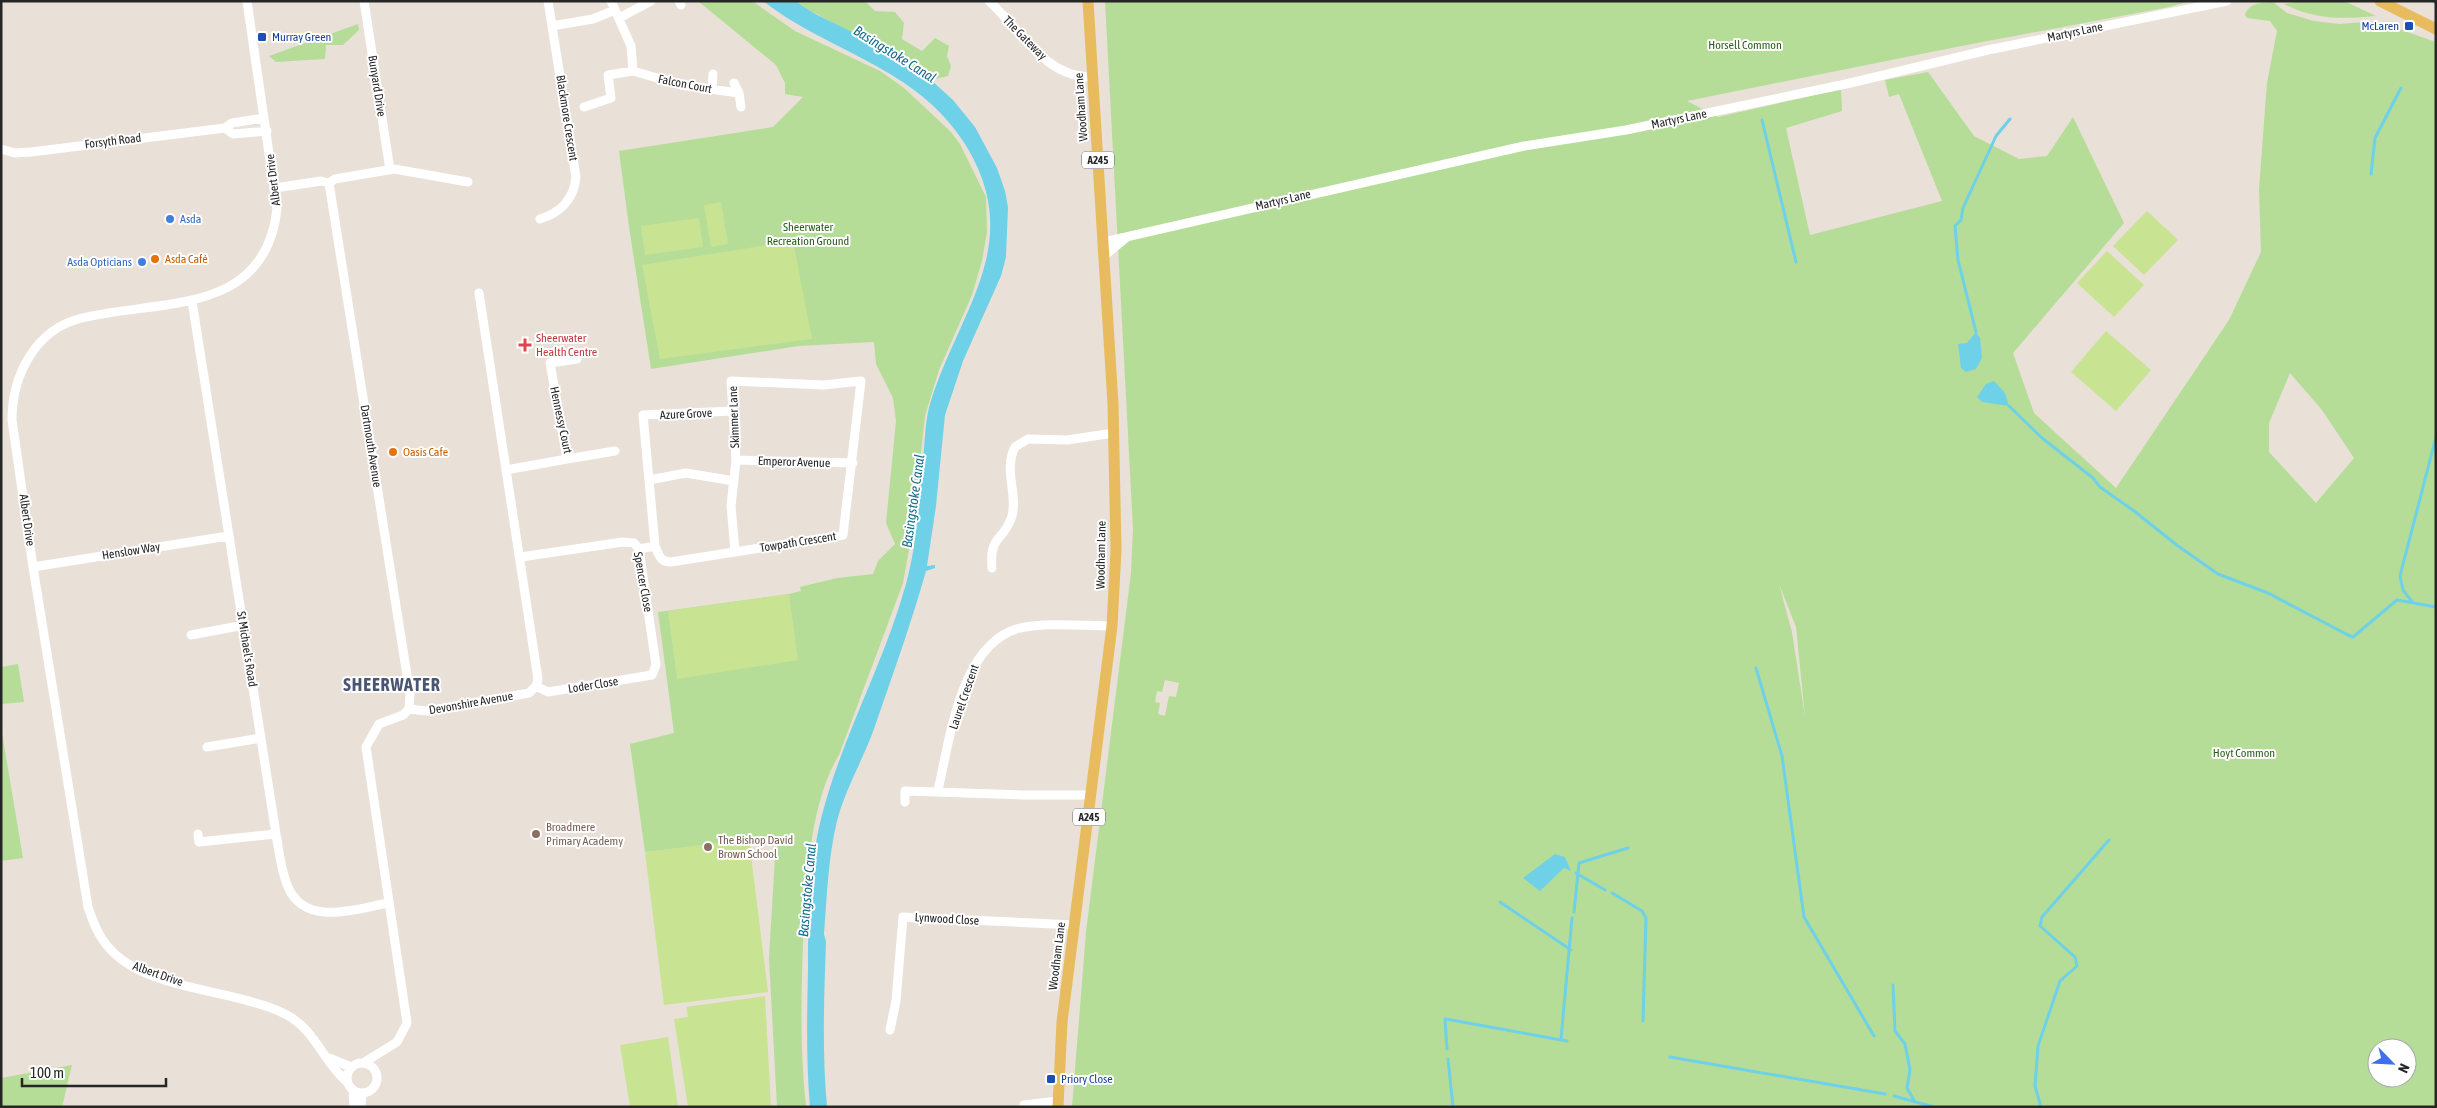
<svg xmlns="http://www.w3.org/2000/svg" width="2437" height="1108" viewBox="0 0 2437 1108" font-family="'Asap Condensed',sans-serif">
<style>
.green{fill:#b5dd97;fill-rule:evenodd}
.pitch{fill:#c8e492}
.water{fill:#6fd1e7}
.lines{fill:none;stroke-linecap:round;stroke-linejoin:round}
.stream{stroke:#6fd1e7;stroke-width:3}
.minor{stroke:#fff;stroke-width:9}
.major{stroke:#e8bc5e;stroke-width:11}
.transit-dot{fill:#1a4fb4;stroke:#fff;stroke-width:2}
.shop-dot{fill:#3f7fe0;stroke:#fff;stroke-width:2}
.food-dot{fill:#e8710a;stroke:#fff;stroke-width:2}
.health-dot{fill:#e0444e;stroke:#fff;stroke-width:2}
.education-dot{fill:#8d6e63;stroke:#fff;stroke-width:2}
.labels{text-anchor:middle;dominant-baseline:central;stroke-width:4;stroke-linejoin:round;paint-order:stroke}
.shield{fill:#fff;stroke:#676767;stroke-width:1}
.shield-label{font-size:11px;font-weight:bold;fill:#262626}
.transit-label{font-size:12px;fill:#164399;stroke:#fff;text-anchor:start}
.street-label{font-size:12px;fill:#262626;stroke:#fff}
.park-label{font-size:12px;fill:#2f5e1c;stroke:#fff}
.shop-label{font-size:12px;fill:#366cbe;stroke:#fff;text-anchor:start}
.food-label{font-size:12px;fill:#c56008;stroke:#fff;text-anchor:start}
.health-label{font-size:12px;fill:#be3a42;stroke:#fff;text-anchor:start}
.education-label{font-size:12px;fill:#785e54;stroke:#fff;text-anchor:start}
.water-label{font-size:14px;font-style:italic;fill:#146d8d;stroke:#fff}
.district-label{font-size:18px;font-weight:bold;letter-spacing:1px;fill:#4a5574;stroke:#fff}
</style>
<rect width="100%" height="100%" fill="#e9e0d8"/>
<path class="green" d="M 698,1 L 752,1 L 795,31 L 880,71 L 904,88 L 950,131 L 960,144 L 986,197 L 987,232 L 982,261 L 972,295 L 939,370 L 925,416 L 913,527 L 903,583 L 839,755 C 809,803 806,887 803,943 C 801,998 800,1052 806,1107 L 777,1107 L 769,958 L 775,857 L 780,837 L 645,852 L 630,744 L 674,733 L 658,612 L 789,594 L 801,591 L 800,587 L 837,578 L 873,574 L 878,561 L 895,544 L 886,523 L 896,421 L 893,398 L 876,364 L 874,342 L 798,346 L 651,369 L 629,227 L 619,151 L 773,127 L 803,97 L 785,94 L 785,83 L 776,65 Z
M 795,1 L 865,1 L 875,11 L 895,12 L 904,23 L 902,39 L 922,51 L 935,38 L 949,46 L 947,56 L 951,66 L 948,76 L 931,80 C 888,48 839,30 795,1 Z
M 1105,1 L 2190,1 L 2169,7 L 1956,47 L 1687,101 L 1718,117 L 1841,89 L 1842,111 L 1786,128 L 1810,235 L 1942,201 L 1899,94 L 1889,97 L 1885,80 L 1928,72 L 1974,136 L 2019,159 L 2047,156 L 2073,117 L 2124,223 L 2013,353 L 2034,413 L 2116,488 L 2229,320 L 2261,252 L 2259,189 L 2267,83 L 2277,31 L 2270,21 L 2247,18 L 2245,15 C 2249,2 2262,3 2273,2 L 2287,13 L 2314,21 L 2340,24 L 2375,21 L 2436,42 L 2436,1107 L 1072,1107 L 1086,932 L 1131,573 L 1133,529 ZM 2290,373 L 2322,410 L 2354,458 L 2316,503 L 2269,452 L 2269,423 ZM 1779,584 L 1796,627 L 1805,717 L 1792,632 ZM 1165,680 L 1179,683 L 1176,697 L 1169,696 L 1165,716 L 1158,714 L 1160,703 L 1155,702 L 1157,691 L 1162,692 ZM 2377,1048 L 2407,1048 L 2407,1078 L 2377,1078 Z
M 2301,1 L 2344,1 L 2376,16 C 2342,19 2315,20 2284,4 Z
M 358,24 L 359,30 L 343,45 L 326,45 L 325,59 L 276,62 L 269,56 Z
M 18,664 L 24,702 L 1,704 L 1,667 Z
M 1,727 L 23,858 L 1,861 Z
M 72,1065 L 62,1107 L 1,1107 L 1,1078 Z"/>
<path class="pitch" d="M 721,202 L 728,244 L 711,247 L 704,205 Z
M 2147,211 L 2178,240 L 2144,275 L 2113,246 Z
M 699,218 L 703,247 L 645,255 L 641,226 Z
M 793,241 L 812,339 L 660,359 L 642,265 Z
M 2107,251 L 2144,285 L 2114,317 L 2077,283 Z
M 2106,331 L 2151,370 L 2116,411 L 2071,372 Z
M 789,594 L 798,660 L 677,679 L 668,611 Z
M 749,839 L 768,992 L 664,1005 L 645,852 Z
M 765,996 L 771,1107 L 688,1107 L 674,1019 L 688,1017 L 686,1007 Z
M 668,1037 L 678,1107 L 630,1107 L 620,1045 Z"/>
<path class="water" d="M 763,1 L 795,1 L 817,15 L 879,45 L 931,80 L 953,100 L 975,127 L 997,168 L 1005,191 L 1008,207 L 1006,257 L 1001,276 L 963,361 L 945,415 L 936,506 L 927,566 L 935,565 L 935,568 L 926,571 C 911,624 893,674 875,726 C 864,758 846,787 837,821 C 828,858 827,896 824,934 L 826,942 C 824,997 822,1052 827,1107 L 810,1107 C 806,1061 807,1015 808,969 C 808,923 808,877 818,832 C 836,747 883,668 906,584 C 917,544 919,501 923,460 C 925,441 925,421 930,404 C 959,309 1027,244 965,144 C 917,67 830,53 763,1 Z
M 1976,332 L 1980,338 L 1982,358 L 1976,369 L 1966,372 L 1961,368 L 1958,344 L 1967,343 Z
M 1994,381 L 2005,393 L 2009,406 L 1982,402 L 1977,397 L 1986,384 Z
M 1555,854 L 1565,857 L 1571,871 L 1564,868 L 1540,891 L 1523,878 Z"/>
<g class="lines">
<path class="stream" d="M 2433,1 L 2436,3
M 1762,120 L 1796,262
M 2371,174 L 2375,138 L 2401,88
M 1976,332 L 1958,260 L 1955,226 L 1961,220 L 1963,208 L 1996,136 L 2010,119
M 2009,406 L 2042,438 L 2093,478 L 2100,487 L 2134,511 L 2178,546 L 2218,574 L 2268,593 L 2348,635 L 2353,637 L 2397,600 L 2436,607
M 2413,603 L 2403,590 L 2400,576 L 2436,437
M 1756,668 L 1782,756 L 1804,917 L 1874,1036
M 1576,873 L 1605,890
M 1612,893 L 1642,911 L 1646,918 L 1643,1021
M 1500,902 L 1571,950
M 1574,912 L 1579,863 L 1628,848
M 1893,985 L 1895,1031 L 1905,1044 L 1910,1070 L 1907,1088 L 1915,1102
M 1445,1019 L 1447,1049
M 1446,1019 L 1567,1041
M 1561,1039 L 1572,918
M 1670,1057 L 1885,1094
M 1448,1059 L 1453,1107
M 1894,1096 L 1934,1107
M 2041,1107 L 2035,1086 L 2038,1046 L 2060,981 L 2077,966 L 2075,957 L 2040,926 L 2042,917 L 2109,840"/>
<path class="minor" d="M 247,1 L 277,209 C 265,317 159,299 82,318 C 35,329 12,376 12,420 L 33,567 L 88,907 C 93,922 99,938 111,950 C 149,991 235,989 285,1014 C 315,1029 323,1061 346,1081
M 364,1 L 390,170
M 611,1 L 631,46 L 633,71
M 679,1 L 681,5
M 989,1 C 1020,29 1045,78 1092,77
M 619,18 L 651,1
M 552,26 L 593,19 L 615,10
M 734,83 L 739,93 L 741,107
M 712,89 L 713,74
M 584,107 L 611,98 L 608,75 L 633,71 L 681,85 L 739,93
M 225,128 L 233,134 L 267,131
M 1,149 L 15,153 L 31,152 L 225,128 L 232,123 L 264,118
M 329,183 L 410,694 L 409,709
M 329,183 L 335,179 L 394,169 L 468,182
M 275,188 L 321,181 L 329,183
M 540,219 C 560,213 574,199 576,177 L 548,1
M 1104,242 L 1524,146 L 1626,130 L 1846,84 L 1988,50 L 2227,1
M 1104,256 L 1127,237
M 192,301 L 276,834 C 279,851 281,871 288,887 C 305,927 355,909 388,903
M 577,359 L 550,363 L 567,459 L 615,451
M 736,460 L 853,463
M 506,470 L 567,459
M 649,480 L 643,415 L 733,411
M 655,546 L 649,480 L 686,473 L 734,481
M 639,549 L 655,546 C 659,555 660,562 671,562 L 843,535 L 861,381 L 824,385 L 731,381 L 736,460 L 731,506 L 735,551
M 521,557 L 623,542 L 634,543 L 639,549 L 656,665 L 652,675 L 548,692 L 536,686
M 33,567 L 228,536
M 992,568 C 989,534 1004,542 1012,516 C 1018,492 1003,470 1015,447 L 1028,439 L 1067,440 L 1114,433
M 191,635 L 244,625
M 409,709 L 427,711 L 529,693 L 536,686 L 538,679 L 479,293
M 207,747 L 261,738
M 938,790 C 950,740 960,643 1020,628 C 1049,622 1082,626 1112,626
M 905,802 L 905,791 L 1023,795 L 1091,795
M 198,834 L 199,842 L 276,834
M 890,1030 L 896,1001 L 903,917 L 1075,925
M 329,1058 L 351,1067
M347 1078a15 15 0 1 1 30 0a15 15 0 1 1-30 0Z
M 363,1063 L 397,1042 L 407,1023 L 366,747 L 379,724 L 403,715 L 409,709
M 353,1091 L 354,1107
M 361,1107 L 362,1094
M 1024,1107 L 1024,1105 L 1058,1101"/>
<path class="major" d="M 2380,1 L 2436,29
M 1058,1107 L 1062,1022 L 1112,626 L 1116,550 L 1113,404 L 1088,1"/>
</g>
<g class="transit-dot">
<rect x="2404" y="21" width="10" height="10" rx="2.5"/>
<rect x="257" y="32" width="10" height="10" rx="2.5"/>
<rect x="1046" y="1074" width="10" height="10" rx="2.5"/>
</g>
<g class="shop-dot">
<circle cx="170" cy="219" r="5"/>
<circle cx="142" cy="262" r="5"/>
</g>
<g class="food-dot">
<circle cx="155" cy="259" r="5"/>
<circle cx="393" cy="452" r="5"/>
</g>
<path class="health-dot" d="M522.5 337.5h5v5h5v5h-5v5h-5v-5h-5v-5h5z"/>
<g class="education-dot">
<circle cx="536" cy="834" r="5"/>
<circle cx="708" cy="847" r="5"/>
</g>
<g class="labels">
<g class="shield">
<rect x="1082" y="151.5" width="32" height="17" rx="4"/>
<rect x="1073" y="808.5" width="32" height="17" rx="4"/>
</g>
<g class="shield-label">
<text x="1098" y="160">A245</text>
<text x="1089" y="817">A245</text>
</g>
<g class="transit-label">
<text x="2399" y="26" text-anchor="end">McLaren</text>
<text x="272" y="37">Murray Green</text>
<text x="1061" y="1079">Priory Close</text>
</g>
<g class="street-label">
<text transform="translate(2075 32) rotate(-12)">Martyrs Lane</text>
<text transform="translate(1025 38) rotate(45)">The Gateway</text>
<text transform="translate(685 84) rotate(11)">Falcon Court</text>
<text transform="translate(377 86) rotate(81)">Bunyard Drive</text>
<text transform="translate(1081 107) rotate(-94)">Woodham Lane</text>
<text transform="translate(567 118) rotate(81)">Blackmore Crescent</text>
<text transform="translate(1679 119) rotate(-12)">Martyrs Lane</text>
<text transform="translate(113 141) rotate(-7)">Forsyth Road</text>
<text transform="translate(273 180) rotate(-97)">Albert Drive</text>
<text transform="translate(1283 200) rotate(-13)">Martyrs Lane</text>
<text transform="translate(686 414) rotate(-3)">Azure Grove</text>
<text transform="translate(734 417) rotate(-92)">Skimmer Lane</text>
<text transform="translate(561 420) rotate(78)">Hennessy Court</text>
<text transform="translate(371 446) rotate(81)">Dartmouth Avenue</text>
<text transform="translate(794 462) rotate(2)">Emperor Avenue</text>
<text transform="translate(27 520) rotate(82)">Albert Drive</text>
<text transform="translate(798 542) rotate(-9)">Towpath Crescent</text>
<text transform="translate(131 551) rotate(-9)">Henslow Way</text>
<text transform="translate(1101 555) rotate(-89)">Woodham Lane</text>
<text transform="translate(643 582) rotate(80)">Spencer Close</text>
<text transform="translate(247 649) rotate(81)">St Michael's Road</text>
<text transform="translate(593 685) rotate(-9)">Loder Close</text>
<text transform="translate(964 697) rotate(-71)">Laurel Crescent</text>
<text transform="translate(471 703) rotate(-10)">Devonshire Avenue</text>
<text transform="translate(947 919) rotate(3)">Lynwood Close</text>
<text transform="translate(1057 956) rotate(-83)">Woodham Lane</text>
<text transform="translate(158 974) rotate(19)">Albert Drive</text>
</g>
<g class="park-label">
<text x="1745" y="45">Horsell Common</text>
<text x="808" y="227">Sheerwater<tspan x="808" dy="14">Recreation Ground</tspan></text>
<text x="2244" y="753">Hoyt Common</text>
</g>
<g class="shop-label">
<text x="180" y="219">Asda</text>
<text x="132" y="262" text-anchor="end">Asda Opticians</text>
</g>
<g class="food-label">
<text x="165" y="259">Asda Café</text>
<text x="403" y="452">Oasis Cafe</text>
</g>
<g class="health-label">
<text x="536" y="338">Sheerwater<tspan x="536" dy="14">Health Centre</tspan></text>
</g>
<g class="education-label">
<text x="546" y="827">Broadmere<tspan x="546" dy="14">Primary Academy</tspan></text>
<text x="718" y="840">The Bishop David<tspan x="718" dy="14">Brown School</tspan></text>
</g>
<g class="water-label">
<text transform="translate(895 54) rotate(32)">Basingstoke Canal</text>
<text transform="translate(913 501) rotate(-82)">Basingstoke Canal</text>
<text transform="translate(807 890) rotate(-85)">Basingstoke Canal</text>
</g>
<g class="district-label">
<text x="392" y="684">SHEERWATER</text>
</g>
</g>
<rect width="2437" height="1108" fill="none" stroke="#262626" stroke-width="5"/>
<g transform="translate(2392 1063) rotate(114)"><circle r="24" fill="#ffffff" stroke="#a8a8a8"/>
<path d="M0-4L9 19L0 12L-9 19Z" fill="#3f6eef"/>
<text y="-8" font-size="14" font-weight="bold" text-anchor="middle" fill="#262626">N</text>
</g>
<path d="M22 1078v8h144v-8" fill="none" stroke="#262626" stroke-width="2.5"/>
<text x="30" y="1078" font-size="15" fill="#262626" stroke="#ffffff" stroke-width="4" paint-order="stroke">100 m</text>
</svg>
